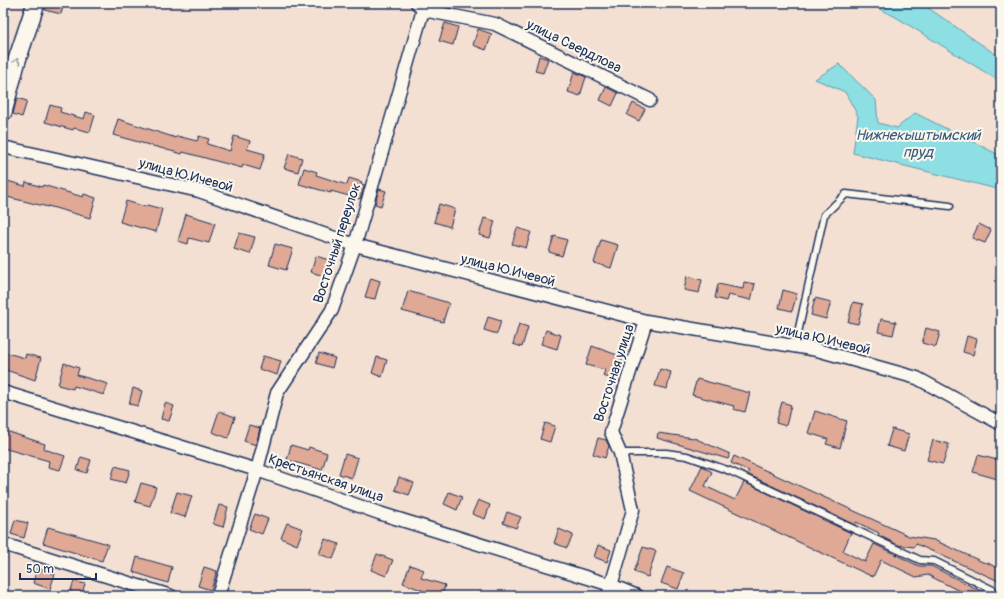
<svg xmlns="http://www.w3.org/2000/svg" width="1004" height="599" viewBox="0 0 1004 599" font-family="Pangolin,sans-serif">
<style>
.water{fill:#8ddfe4;stroke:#5f99ae}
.building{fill:#dfa995;stroke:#1b2f5e}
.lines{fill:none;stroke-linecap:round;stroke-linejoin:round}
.lane-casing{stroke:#1b2f5e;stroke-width:9}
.street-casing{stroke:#1b2f5e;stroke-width:15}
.secondary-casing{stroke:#1b2f5e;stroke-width:20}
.lane{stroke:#fbf7ec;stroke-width:6}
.street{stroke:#fbf7ec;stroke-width:12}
.secondary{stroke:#fbf7ec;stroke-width:17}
.oneway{stroke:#8b93a5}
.labels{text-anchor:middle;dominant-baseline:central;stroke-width:4;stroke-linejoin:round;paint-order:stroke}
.street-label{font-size:14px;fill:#1b2f5e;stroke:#fbf7ec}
.water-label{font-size:15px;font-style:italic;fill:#385b80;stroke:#fbf7ec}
</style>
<rect width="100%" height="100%" fill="#f3e0d2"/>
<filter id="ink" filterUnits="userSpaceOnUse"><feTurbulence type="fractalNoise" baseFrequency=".025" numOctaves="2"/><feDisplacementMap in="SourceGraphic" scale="8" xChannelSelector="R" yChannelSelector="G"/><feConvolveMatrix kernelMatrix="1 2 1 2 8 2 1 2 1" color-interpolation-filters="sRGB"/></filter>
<g filter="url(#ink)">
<path class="water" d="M 867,3 L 921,3 L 1001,58 L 1001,82 L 894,16 Z
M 839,64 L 876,100 L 878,123 L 897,128 L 915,113 L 1001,156 L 1001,190 L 853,153 L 858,116 L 845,92 L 815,79 Z"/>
<path class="building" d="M 47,3 L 64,3 L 61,14 L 45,10 Z
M 445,23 L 458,27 L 453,45 L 439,41 Z
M 478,29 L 492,34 L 486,50 L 473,45 Z
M 539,56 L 548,59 L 543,73 L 535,71 Z
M 574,72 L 586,77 L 580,96 L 568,92 Z
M 606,87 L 618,93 L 612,106 L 600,100 Z
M 17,98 L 27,101 L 22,117 L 13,114 Z
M 633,103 L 645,109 L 639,121 L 627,115 Z
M 50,105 L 61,108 L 60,112 L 84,119 L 86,112 L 95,115 L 90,132 L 74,128 L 73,130 L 45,122 Z
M 118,119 L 176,138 L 177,136 L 197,141 L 199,136 L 209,139 L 207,144 L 230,151 L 234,136 L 250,141 L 247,149 L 265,154 L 260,170 L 243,165 L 242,168 L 183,152 L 182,154 L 113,135 Z
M 289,154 L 302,158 L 298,172 L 284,168 Z
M 304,168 L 317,172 L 316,175 L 347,185 L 349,178 L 362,182 L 361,184 L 365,185 L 360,199 L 331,191 L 331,193 L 299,184 Z
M 4,180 L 25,186 L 26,182 L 42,187 L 43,185 L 83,197 L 84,194 L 96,198 L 90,218 L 48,206 L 48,207 L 3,196 L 3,185 Z
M 379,189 L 386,191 L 381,206 L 375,204 Z
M 126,201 L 146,207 L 147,205 L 162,209 L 156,232 L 120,222 Z
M 439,204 L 455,209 L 450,227 L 434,222 Z
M 186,214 L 215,223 L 209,243 L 189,238 L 188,244 L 178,241 Z
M 484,218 L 495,221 L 490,238 L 479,235 Z
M 979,224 L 991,230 L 985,243 L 972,238 Z
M 517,228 L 531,232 L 526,248 L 512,244 Z
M 239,233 L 255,237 L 250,254 L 234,249 Z
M 554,236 L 567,240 L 562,256 L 549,252 Z
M 601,240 L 618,245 L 611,268 L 594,263 Z
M 275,244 L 293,249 L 286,270 L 269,265 Z
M 316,256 L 332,261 L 327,277 L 311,272 Z
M 687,276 L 702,280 L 699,293 L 684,290 Z
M 371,278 L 380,281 L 375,299 L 365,297 Z
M 744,282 L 755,284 L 751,300 L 728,295 L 726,301 L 715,298 L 718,284 L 743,289 Z
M 783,290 L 797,294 L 792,311 L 779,308 Z
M 408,291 L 449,303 L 443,322 L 402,311 Z
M 815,298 L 831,302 L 826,319 L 811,315 Z
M 853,302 L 863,304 L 858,324 L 848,322 Z
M 488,317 L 501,321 L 497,334 L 484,330 Z
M 881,319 L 896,322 L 893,335 L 878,332 Z
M 519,324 L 528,327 L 522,347 L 513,344 Z
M 926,328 L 940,332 L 936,347 L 922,343 Z
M 546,330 L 561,335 L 557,349 L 541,344 Z
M 967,336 L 977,339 L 973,355 L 963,352 Z
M 592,346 L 623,357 L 616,380 L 603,376 L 605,370 L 586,365 Z
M 3,352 L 25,358 L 26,354 L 41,358 L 35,380 L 3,369 Z
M 319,353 L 335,358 L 332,368 L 316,363 Z
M 263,356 L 281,361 L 277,375 L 259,369 Z
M 377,357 L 387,360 L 382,377 L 372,373 Z
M 64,363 L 79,368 L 77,375 L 108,384 L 104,395 L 74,386 L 73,389 L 58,385 Z
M 660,369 L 671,372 L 667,389 L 655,386 Z
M 697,379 L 750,393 L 745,412 L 733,409 L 734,406 L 692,395 Z
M 133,388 L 142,391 L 138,406 L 129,404 Z
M 782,402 L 791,405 L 786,426 L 776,423 Z
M 165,403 L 174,406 L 169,421 L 161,419 Z
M 219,411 L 235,417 L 228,438 L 212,432 Z
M 815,411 L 847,421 L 840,448 L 826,444 L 828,439 L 808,433 Z
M 545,423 L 555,426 L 550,442 L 540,439 Z
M 249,425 L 260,428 L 256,445 L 244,441 Z
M 892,429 L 909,434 L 904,451 L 887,446 Z
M 3,430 L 45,444 L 44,449 L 65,456 L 60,470 L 48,467 L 49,461 L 3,448 Z
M 658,433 L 694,438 L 730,454 L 728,459 L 657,438 Z
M 598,438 L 606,440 L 609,446 L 605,458 L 593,454 Z
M 933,440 L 949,444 L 943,464 L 927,460 Z
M 291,445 L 308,450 L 309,447 L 327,453 L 322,470 L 287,460 Z
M 345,454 L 358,458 L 352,478 L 339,474 Z
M 978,455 L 1001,461 L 1001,480 L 973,472 Z
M 734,456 L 909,536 L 934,540 L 985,563 L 986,562 L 1001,570 L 1001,582 L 916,544 L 914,547 L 898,545 L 878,535 L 879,533 L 856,522 L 855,525 L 747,474 L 749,471 L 731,463 Z
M 81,457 L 91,460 L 87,473 L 77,470 Z
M 115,466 L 130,470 L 126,483 L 111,479 Z
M 702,466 L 712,472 L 705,486 L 735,500 L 744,482 L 851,533 L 843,551 L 865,562 L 874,544 L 919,566 L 931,566 L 991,596 L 969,596 L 928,575 L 916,577 L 881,560 L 873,577 L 690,491 Z
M 399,477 L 414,483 L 409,495 L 395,490 Z
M 141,483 L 156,487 L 150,506 L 135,502 Z
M 177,492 L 192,496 L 185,517 L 170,513 Z
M 449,492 L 462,497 L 457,510 L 444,504 Z
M 478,500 L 490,505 L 485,519 L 472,514 Z
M 219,505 L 228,507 L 223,527 L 213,524 Z
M 507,512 L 521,517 L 516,528 L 503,523 Z
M 255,514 L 268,519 L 262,534 L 249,529 Z
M 15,520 L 28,523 L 24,538 L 11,534 Z
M 287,523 L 303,529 L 297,545 L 281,538 Z
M 48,527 L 108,544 L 102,561 L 43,543 Z
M 559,529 L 573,535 L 567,548 L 554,543 Z
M 325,539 L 339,544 L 333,559 L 319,554 Z
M 598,545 L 611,550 L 607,562 L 594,557 Z
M 643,547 L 656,551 L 648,577 L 634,572 Z
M 377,554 L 393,560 L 386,576 L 371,570 Z
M 137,557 L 172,567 L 168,583 L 133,572 Z
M 410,565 L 424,570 L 421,578 L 445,585 L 442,596 L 434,596 L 423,593 L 424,591 L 403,583 Z
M 204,567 L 217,571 L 211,590 L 198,586 Z
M 667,567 L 684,573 L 678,589 L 661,583 Z
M 37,568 L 55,574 L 50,589 L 33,583 Z
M 74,581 L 85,584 L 81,596 L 69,596 Z"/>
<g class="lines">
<g class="lane-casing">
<path id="lane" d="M 795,346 L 824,215 L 846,194 L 950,206
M 620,453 L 666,453 L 687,456 L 730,471 L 920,560 L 934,561 L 1001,594"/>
</g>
<g class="street-casing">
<path id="street" d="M 417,3 L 423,10 L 495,24 L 650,100
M 3,147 L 199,191 L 355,245 L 646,321 L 817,350 L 917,378 L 1001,424
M 3,392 L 257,470 L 379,513 L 611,585 L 637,596
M 3,544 L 171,596
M 218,596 L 257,470 L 277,393 L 332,310 L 355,245 L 425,3
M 608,596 L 633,510 L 620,453 L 611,432 L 646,321"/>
</g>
<g class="secondary-casing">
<path id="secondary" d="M 3,112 L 17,60 L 36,3"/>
</g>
<use href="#lane" class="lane"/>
<use href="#street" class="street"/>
<use href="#secondary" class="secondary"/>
</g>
<defs><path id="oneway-chevron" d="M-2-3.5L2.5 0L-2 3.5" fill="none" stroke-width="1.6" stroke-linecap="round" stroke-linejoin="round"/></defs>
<use class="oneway" href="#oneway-chevron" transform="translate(17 61) rotate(-73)"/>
</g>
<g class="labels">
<g class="street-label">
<text transform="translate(574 46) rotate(26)">улица Свердлова</text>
<text transform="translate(186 175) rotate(15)">улица Ю.Ичевой</text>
<text transform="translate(337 243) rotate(-72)">Восточный переулок</text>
<text transform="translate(508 270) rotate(14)">улица Ю.Ичевой</text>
<text transform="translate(823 339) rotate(13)">улица Ю.Ичевой</text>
<text transform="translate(614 373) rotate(-72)">Восточная улица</text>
<text transform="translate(326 478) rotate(19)">Крестьянская улица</text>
</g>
<g class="water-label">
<text x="918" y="135">Нижнекыштымский<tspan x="918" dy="17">пруд</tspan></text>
</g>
</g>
<rect width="1004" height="599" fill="none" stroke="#fbf7ec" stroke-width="16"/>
<rect x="8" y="8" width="988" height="583" fill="none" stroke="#1b2f5e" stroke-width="1.5" filter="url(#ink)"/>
<path d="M20 573v6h76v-6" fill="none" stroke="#1b2f5e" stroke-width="2"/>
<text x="26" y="573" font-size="12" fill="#1b2f5e" stroke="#fbf7ec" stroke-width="3" paint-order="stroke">50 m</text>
</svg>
